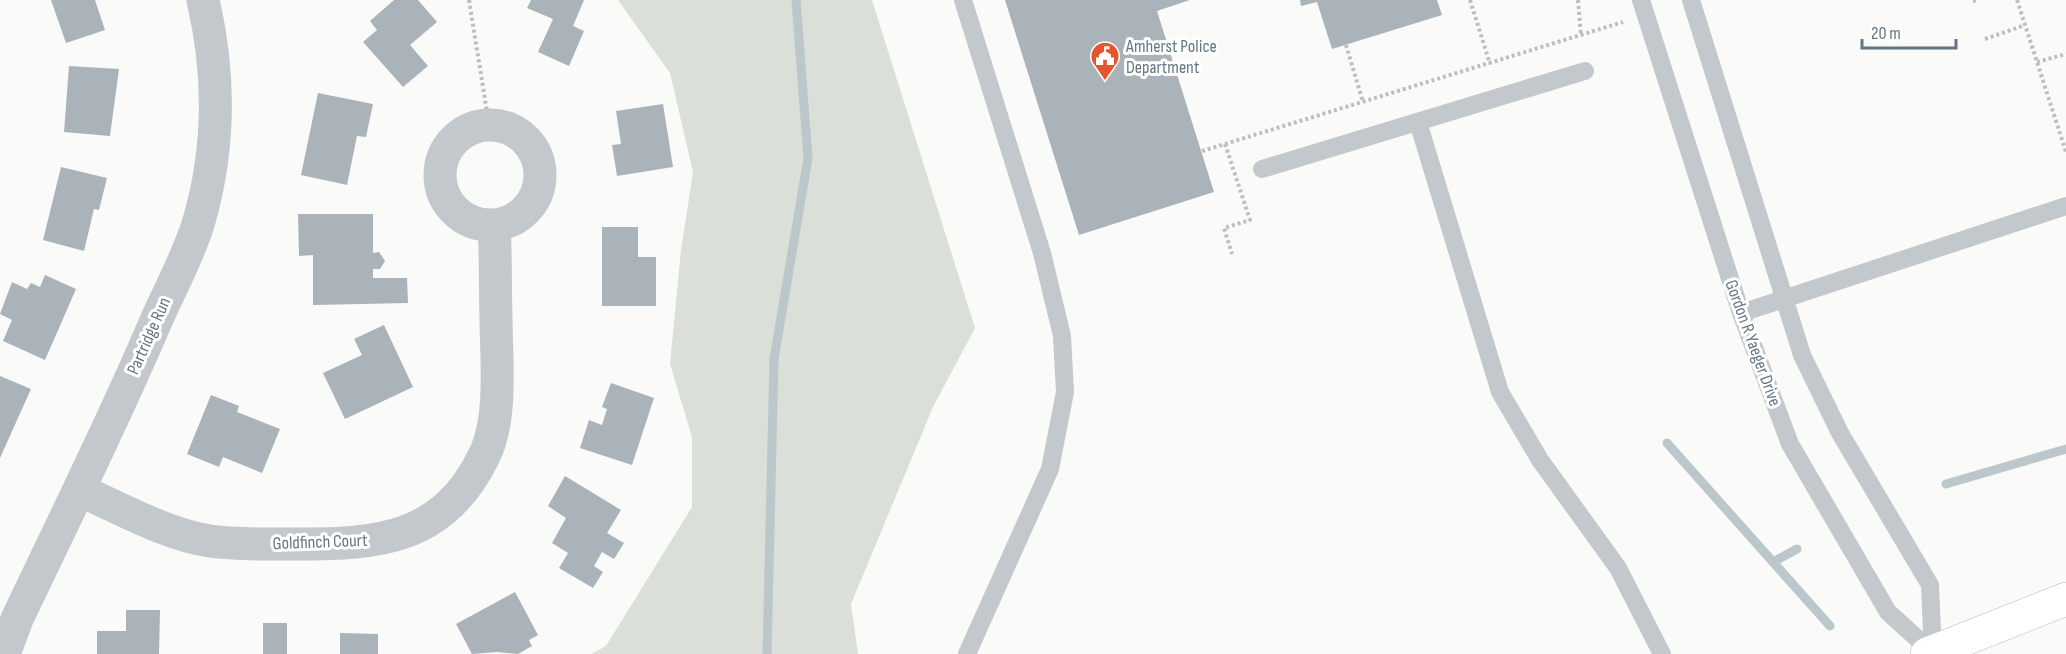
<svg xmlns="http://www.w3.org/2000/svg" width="2066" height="654" viewBox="0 0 2066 654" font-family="'Sofia Sans Condensed',sans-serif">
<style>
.green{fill:#dadfd7}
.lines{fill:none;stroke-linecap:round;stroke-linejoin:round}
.stream{stroke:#bbc7cb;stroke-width:9}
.building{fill:#aab3b9}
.secondary-casing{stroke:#b3babf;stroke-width:34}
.path{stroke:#bbbfc2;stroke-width:4;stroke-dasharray:3 3;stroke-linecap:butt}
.lane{stroke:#c3c8cc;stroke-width:18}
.street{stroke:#c3c8cc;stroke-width:33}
.secondary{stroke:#fff;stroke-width:33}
.labels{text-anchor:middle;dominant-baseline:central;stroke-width:6;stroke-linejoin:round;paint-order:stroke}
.poi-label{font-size:18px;fill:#657683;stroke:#fff;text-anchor:start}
.street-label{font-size:18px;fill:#657683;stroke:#fff}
</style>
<rect width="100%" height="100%" fill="#fafaf8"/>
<path class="green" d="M 618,0 L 872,0 L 975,328 L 933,407 L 851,604 L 858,654 L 591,654 L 606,646 L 692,507 L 692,437 L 670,364 L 681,250 L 693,172 L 670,73 Z"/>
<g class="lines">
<path class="stream" d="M 1667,443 L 1830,626
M 1946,484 L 2066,449
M 1773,562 L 1797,549
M 767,654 L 774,359 L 808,158 L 796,0"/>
</g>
<path class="building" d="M 51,0 L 95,0 L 105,30 L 66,43 Z
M 394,0 L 418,0 L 437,22 L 410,45 L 428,66 L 403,87 L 363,42 L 377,30 L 370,21 Z
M 531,0 L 584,0 L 573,26 L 584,31 L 569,66 L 538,52 L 553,19 L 527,8 Z
M 1005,0 L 1190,0 L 1157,11 L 1214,192 L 1079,235 Z
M 1300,0 L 1437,0 L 1442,15 L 1332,49 L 1317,2 L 1301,6 Z
M 69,66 L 119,69 L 110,136 L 64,132 Z
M 318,93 L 373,104 L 366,137 L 357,136 L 347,185 L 301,175 Z
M 663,104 L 673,167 L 617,176 L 612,145 L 621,144 L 616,111 Z
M 61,167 L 107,178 L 99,210 L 94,209 L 84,251 L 43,240 Z
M 298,214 L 373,214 L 373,253 L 379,252 L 385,261 L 380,269 L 373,269 L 373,278 L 407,278 L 408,303 L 313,305 L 313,255 L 299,256 Z
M 602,227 L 638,227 L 638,257 L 656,257 L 656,306 L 602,306 Z
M 45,275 L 76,289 L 45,360 L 3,341 L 12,320 L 0,314 L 12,282 L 27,289 L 31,283 L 40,287 Z
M 384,325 L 413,387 L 345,419 L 323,373 L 362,355 L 354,339 Z
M 0,376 L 31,389 L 0,458 Z
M 611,383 L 654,398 L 632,465 L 580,448 L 589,420 L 602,425 L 607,409 L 602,407 Z
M 211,395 L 239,406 L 237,412 L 280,429 L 262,473 L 223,457 L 219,467 L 187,454 Z
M 565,476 L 621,510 L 607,533 L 624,543 L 614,559 L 602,552 L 594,566 L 603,572 L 593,588 L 559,568 L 568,553 L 552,543 L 566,518 L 548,506 Z
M 515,592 L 538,635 L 529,640 L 532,646 L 518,654 L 497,652 L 472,654 L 456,624 Z
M 126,610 L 160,610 L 159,654 L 97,654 L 97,631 L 126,631 Z
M 263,623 L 287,623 L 287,654 L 263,654 Z
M 340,633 L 378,634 L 378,654 L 340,654 Z"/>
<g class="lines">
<g class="secondary-casing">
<path id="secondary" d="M 1927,654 L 2066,599"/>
</g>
<path class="path" d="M 469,0 L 489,124
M 1470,0 L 1490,64
M 1578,0 L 1581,36
M 2017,0 L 2066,152
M 1973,1 L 1977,0
M 1985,39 L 2025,25
M 1346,45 L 1363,102
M 2037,62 L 2066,54
M 1225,144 L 1250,220 L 1224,228 L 1232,254
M 1202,151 L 1623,22"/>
<path class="lane" d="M 963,0 L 1042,253 L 1062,336 L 1065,392 L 1050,469 L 967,654
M 1641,0 L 1741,313 L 1790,444 L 1888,612 L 1932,652
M 1691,0 L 1802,355 L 1840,433 L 1930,585 L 1933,654
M 1418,122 L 1500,392 L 1540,460 L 1618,568 L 1662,654
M 1262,169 L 1585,71
M 1741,313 L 2066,206"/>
<path class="street" d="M440 175a50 50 0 1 1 100 0a50 50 0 1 1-100 0Z
M 79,490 C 120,508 165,534 210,541 C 238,545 268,544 296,544 C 379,544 443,540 484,456 C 503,418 496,358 496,317 C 495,286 496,256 494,226
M 4,654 L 17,619 C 64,520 113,422 156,321 C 170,289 189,255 199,221 C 220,148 220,73 203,0"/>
<use href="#secondary" class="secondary"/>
</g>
<defs>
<g id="civic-pin" transform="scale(1.5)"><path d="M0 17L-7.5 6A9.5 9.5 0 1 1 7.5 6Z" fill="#e4572e" stroke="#fff"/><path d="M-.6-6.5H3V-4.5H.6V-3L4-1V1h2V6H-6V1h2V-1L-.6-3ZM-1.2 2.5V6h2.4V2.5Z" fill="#fff"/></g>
</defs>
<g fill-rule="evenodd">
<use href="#civic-pin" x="1105" y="56"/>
</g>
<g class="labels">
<g class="poi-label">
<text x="1126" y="46">Amherst Police<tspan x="1126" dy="21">Department</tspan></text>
</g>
<g class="street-label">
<text transform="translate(149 336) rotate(-66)">Partridge Run</text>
<text transform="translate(1753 343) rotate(70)">Gordon R Yaeger Drive</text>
<text transform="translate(320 542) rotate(-2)">Goldfinch Court</text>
</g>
</g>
<path d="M1862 39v9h94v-9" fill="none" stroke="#657683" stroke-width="3"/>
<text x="1871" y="39" font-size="18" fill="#657683" stroke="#ffffff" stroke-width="4.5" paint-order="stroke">20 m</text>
</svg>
